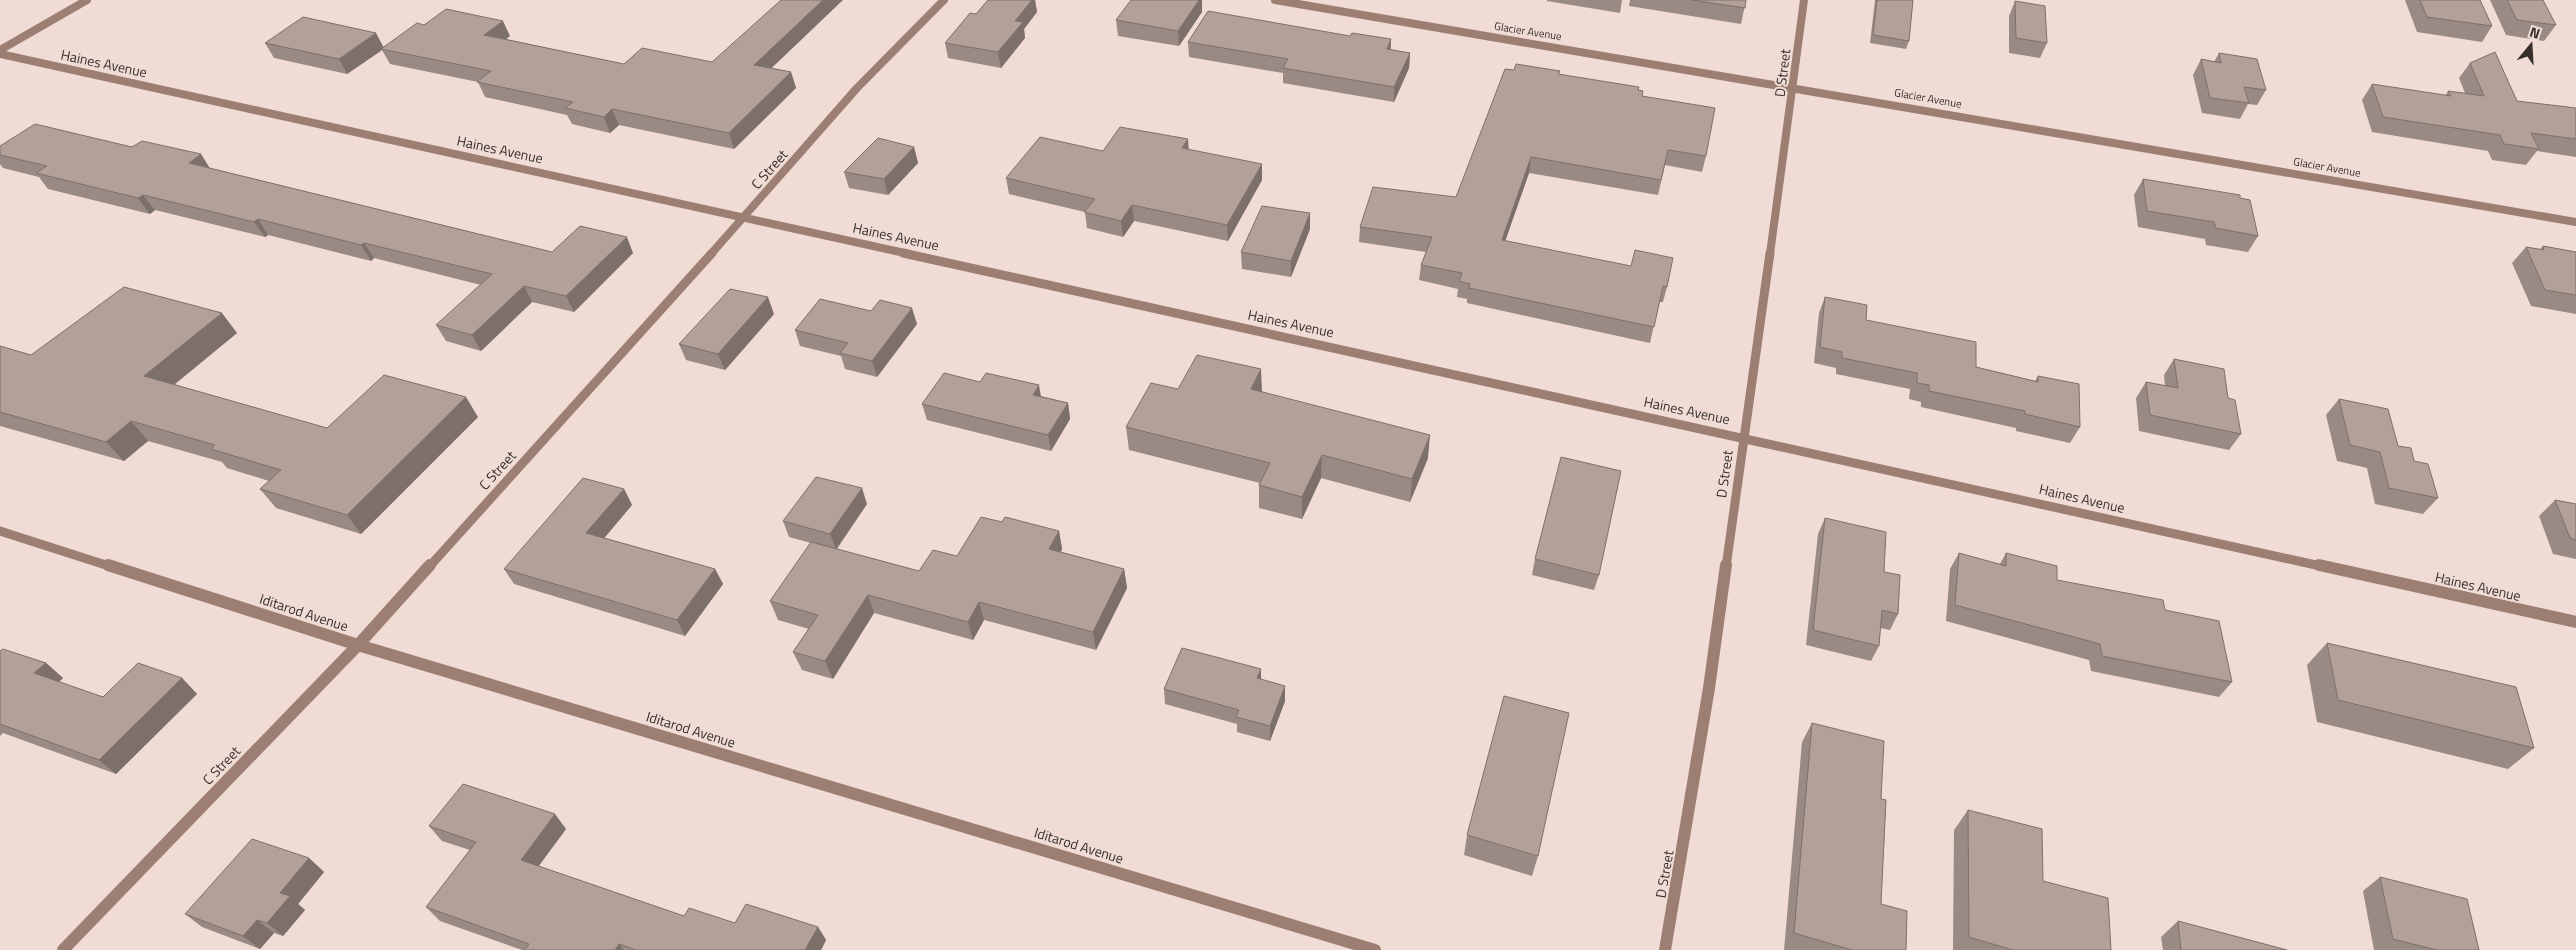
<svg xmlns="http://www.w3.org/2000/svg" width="2576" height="950" viewBox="0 0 2576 950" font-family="'Titillium Web',sans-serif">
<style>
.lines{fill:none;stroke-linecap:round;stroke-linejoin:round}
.street-far2{stroke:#9d7e73;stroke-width:8}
.street-far1{stroke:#9d7e73;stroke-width:9}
.street{stroke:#9d7e73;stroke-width:12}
.wall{fill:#9a8a84}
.shaded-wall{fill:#7d706b}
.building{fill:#b3a099;stroke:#7d706b}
.labels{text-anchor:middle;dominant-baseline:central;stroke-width:4;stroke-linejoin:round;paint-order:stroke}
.far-street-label{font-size:11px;fill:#362f2c;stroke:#f0dcd5}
.street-label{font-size:14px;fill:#362f2c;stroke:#f0dcd5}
</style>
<rect width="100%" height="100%" fill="#f0dcd5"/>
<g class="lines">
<path class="street-far2" d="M 1275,0 L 2576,222
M 0,50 L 87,0
M 0,54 L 909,254
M 711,254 L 857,88 L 944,0
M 1770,254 L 1804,0"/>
<path class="street-far1" d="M 903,253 L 2325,567
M 0,531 L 112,567
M 429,567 L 712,253
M 1726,567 L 1770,253"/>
<path class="street" d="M 108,565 L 358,645 L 1375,950
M 2319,565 L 2576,622
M 63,950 L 358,645 L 430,565
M 1665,950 L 1709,688 L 1726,565"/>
</g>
<path class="wall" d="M 988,0 L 1035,0 L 1037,12 L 1024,29 L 1025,38 L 1001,68 L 948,58 L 945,43 L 976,14 Z
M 1547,0 L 1622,0 L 1620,13 L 1547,1 Z
M 1630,0 L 1746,0 L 1741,24 L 1629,6 Z
M 1875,0 L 1913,0 L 1909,41 L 1906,49 L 1870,43 Z
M 2405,0 L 2480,0 L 2492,26 L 2482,42 L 2417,32 Z
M 2490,0 L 2543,0 L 2556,25 L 2544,41 L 2506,35 Z
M 2015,1 L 2047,43 L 2040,58 L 2009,53 L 2009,16 Z
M 1202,12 L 1179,46 L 1118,36 L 1116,20 Z
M 424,25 L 510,36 L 506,39 L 624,64 L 712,62 L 772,68 L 791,72 L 796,88 L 734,149 L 619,125 L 610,133 L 572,124 L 567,115 L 485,97 L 478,82 L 390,64 L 382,50 L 347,74 L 274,58 L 265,43 L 383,47 Z
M 1350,36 L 1391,39 L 1391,50 L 1410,53 L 1409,68 L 1394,102 L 1283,83 L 1283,73 L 1189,57 L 1188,42 Z
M 2219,53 L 2266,90 L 2257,105 L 2248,104 L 2240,119 L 2202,113 L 2193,75 L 2201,59 L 2214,62 Z
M 2470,63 L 2517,101 L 2576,108 L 2576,157 L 2537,151 L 2526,165 L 2492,160 L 2488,151 L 2372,132 L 2362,100 L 2372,84 L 2445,96 L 2448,91 L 2465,93 L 2459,78 Z
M 1514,70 L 1560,71 L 1559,74 L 1638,90 L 1642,96 L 1706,156 L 1702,172 L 1665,165 L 1658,195 L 1529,173 L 1505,241 L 1667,287 L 1663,302 L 1659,302 L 1650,343 L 1467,303 L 1467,299 L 1457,297 L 1458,289 L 1419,280 L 1421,265 L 1426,252 L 1359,242 L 1360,227 L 1456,197 Z
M 0,146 L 210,168 L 552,252 L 633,253 L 574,312 L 532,302 L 481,351 L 446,341 L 436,325 L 481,285 L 374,258 L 371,261 L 268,235 L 265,237 L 155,210 L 150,214 L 48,189 L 39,177 L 3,168 L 0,164 Z
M 914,147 L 918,163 L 888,195 L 849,188 L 844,172 Z
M 1189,150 L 1262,180 L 1228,241 L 1134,221 L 1123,237 L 1087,228 L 1085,212 L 1009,194 L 1006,178 L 1103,151 Z
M 2143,179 L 2258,236 L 2248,252 L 2206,245 L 2205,239 L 2138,227 L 2134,195 Z
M 1310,213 L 1310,229 L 1291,277 L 1242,269 L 1241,252 Z
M 2543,246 L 2576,252 L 2576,314 L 2531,306 L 2512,263 L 2526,247 L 2540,249 Z
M 1825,297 L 1866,320 L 1976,367 L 2035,381 L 2038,376 L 2080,427 L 2070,443 L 2016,431 L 2016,428 L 1921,407 L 1921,402 L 1909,399 L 1910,389 L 1836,374 L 1836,368 L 1814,363 L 1819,313 Z
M 774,314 L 725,370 L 686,360 L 679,344 Z
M 917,324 L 877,377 L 845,369 L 841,356 L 800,346 L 795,330 Z
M 237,333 L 174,385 L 327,428 L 478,417 L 361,534 L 276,508 L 260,489 L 269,481 L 227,468 L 222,462 L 148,441 L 124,461 L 0,426 L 0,346 L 31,355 Z
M 2174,359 L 2228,398 L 2241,434 L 2229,450 L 2139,431 L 2136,398 L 2146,382 L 2165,386 L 2164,375 Z
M 1261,369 L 1261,392 L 1428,458 L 1410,502 L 1321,478 L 1302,519 L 1259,508 L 1259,485 L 1260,483 L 1129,450 L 1126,427 L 1178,389 Z
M 1041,396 L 1068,403 L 1070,419 L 1051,451 L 927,420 L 922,404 Z
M 2339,399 L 2398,446 L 2414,461 L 2438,498 L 2423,514 L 2375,504 L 2367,468 L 2337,461 L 2326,415 Z
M 624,489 L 632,505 L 604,538 L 715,569 L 723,584 L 685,636 L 514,584 L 504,569 Z
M 2555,500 L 2576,504 L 2576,559 L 2553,554 L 2539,516 Z
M 867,504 L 837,549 L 919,571 L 957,556 L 1002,522 L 1059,531 L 1062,549 L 1061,552 L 1124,569 L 1127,588 L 1096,650 L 984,620 L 973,640 L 874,613 L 833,679 L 802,670 L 793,652 L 809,629 L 778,620 L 770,601 L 811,543 L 789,537 L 783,521 Z
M 1825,518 L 1884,572 L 1898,614 L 1890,630 L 1880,628 L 1879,646 L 1871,661 L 1806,645 L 1818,534 Z
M 1959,553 L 2000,564 L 2006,553 L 2057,580 L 2165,610 L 2232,682 L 2219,697 L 2091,671 L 2089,660 L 1946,621 L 1950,569 Z
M 1535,559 L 1599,575 L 1594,590 L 1532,575 Z
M 2327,643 L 2534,748 L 2508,769 L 2317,722 L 2307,665 Z
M 0,651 L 46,663 L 63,678 L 59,682 L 103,697 L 182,678 L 197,694 L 116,774 L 3,733 L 0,736 Z
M 1261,669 L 1261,680 L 1285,686 L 1285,701 L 1270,741 L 1237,732 L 1237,724 L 1165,704 L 1164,689 Z
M 1812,723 L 1881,799 L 1881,904 L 1906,950 L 1784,950 L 1802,742 Z
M 1968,810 L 2043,881 L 2111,950 L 1953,950 L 1954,830 Z
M 429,826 L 566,829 L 538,866 L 684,916 L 735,923 L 818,927 L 826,940 L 821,950 L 522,950 L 440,921 L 426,907 L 470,850 L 442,841 Z
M 1467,835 L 1538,856 L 1532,876 L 1464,855 Z
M 309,858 L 324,872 L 298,904 L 305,910 L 283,936 L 274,933 L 260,949 L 202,927 L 185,914 Z
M 2380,877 L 2479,950 L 2374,950 L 2363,891 Z
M 2178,921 L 2287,950 L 2163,950 L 2161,937 Z"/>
<path class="shaded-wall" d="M 823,0 L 843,0 L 759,80 L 754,65 Z
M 1032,0 L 1035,0 L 1037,12 L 1024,29 L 1025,38 L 1001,68 L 998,52 L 1015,21 Z
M 1199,0 L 1202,0 L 1202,12 L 1179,46 L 1178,31 Z
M 503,21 L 510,36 L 492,50 L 484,35 Z
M 376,33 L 384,48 L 381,49 L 382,50 L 347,74 L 339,59 Z
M 1391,39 L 1390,54 L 1387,49 Z
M 1410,53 L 1409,68 L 1394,102 L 1394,87 Z
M 791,72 L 796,88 L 734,149 L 729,133 Z
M 612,109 L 619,125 L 610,133 L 604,117 Z
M 1188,139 L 1189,154 L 1182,148 Z
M 914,147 L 918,163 L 888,195 L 884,179 Z
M 201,154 L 211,170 L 189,163 Z
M 1531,157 L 1529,173 L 1500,256 L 1502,240 Z
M 1262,164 L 1262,180 L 1228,241 L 1227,225 Z
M 143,195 L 155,210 L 150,214 L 138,198 Z
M 1132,205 L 1134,221 L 1123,237 L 1121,221 Z
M 1310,213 L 1310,229 L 1291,277 L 1291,261 Z
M 258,219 L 268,235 L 265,237 L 254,222 Z
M 627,237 L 633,253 L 574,312 L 566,296 Z
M 364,243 L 374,258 L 371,261 L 361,245 Z
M 524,286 L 532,302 L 481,351 L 472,335 Z
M 768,297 L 774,314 L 725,370 L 718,354 Z
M 912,308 L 917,324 L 877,377 L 872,361 Z
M 222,313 L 237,333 L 160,396 L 144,376 Z
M 1261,369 L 1262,392 L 1251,389 Z
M 1039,385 L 1042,402 L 1033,395 Z
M 466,397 L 478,417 L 361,534 L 347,515 Z
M 1068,403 L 1070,419 L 1051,451 L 1048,435 Z
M 131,421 L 148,441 L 124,461 L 106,442 Z
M 1430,435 L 1428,458 L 1410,502 L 1412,479 Z
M 1322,455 L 1321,478 L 1302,519 L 1302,497 Z
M 862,488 L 867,504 L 836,549 L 830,534 Z
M 624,489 L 632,505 L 595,549 L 586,533 Z
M 1059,531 L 1062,549 L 1052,568 L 1049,549 Z
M 715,569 L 723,584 L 685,636 L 677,620 Z
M 1124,569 L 1127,588 L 1096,650 L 1093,632 Z
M 868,595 L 874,613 L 833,679 L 825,661 Z
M 979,602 L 984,620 L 973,640 L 968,622 Z
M 46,663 L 63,678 L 51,689 L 34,673 Z
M 1261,669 L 1261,684 L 1257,678 Z
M 182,678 L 197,694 L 116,774 L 99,760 Z
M 1285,686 L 1285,701 L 1270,741 L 1270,726 Z
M 555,814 L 566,829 L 533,874 L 521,860 Z
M 309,858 L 324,872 L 298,904 L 305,910 L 283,936 L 267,923 L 280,893 Z
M 257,920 L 274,933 L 260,949 L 243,936 Z
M 818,927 L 826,940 L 821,950 L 805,950 Z
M 619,944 L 624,950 L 615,950 Z"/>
<path class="building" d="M 781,0 L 823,0 L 754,65 L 791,72 L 729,133 L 612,109 L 604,117 L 565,108 L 573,102 L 477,82 L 491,71 L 381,49 L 417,23 L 424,25 L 446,9 L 503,21 L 484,35 L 624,64 L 642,48 L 712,62 Z
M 988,0 L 1032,0 L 1015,21 L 1023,22 L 998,52 L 945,43 L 970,13 L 976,14 Z
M 1131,0 L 1199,0 L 1178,31 L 1116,20 Z
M 1692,0 L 1746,0 L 1745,8 Z
M 1877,0 L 1913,0 L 1909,41 L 1873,35 Z
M 2420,0 L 2480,0 L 2492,26 L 2427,17 Z
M 2507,0 L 2543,0 L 2556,25 L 2517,20 Z
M 2015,1 L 2045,6 L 2047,43 L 2016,38 Z
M 1208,11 L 1350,36 L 1352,33 L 1391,39 L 1387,49 L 1410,53 L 1394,87 L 1283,68 L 1288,59 L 1188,42 Z
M 303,17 L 376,33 L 339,59 L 265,43 Z
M 2495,52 L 2517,101 L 2576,108 L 2576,139 L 2531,133 L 2539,149 L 2504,144 L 2500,135 L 2383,117 L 2372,84 L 2451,96 L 2448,91 L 2484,96 L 2470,63 Z
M 2219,53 L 2257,59 L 2266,90 L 2244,87 L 2249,103 L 2210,98 L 2201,59 L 2221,63 Z
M 1516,64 L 1560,71 L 1558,74 L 1639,87 L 1638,90 L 1643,91 L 1642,96 L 1715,108 L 1706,156 L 1668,150 L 1661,180 L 1531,157 L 1502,240 L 1631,266 L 1635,250 L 1673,258 L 1667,287 L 1663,286 L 1654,327 L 1469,288 L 1470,284 L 1459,281 L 1462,273 L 1421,265 L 1432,237 L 1360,227 L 1373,187 L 1456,197 L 1505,69 L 1514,70 Z
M 35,124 L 132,147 L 142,141 L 201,154 L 189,163 L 552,252 L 580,226 L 627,237 L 566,296 L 524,286 L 472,335 L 436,325 L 492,274 L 364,243 L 361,245 L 258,219 L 254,222 L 143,195 L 138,198 L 36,173 L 47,166 L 0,155 L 0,146 Z
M 1120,127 L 1188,139 L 1182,148 L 1262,164 L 1227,225 L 1132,205 L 1121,221 L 1084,212 L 1095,199 L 1006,178 L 1040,137 L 1103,151 Z
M 878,138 L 914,147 L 884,179 L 844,172 Z
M 2143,179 L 2240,195 L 2240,198 L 2250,200 L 2258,236 L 2216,228 L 2214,222 L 2147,211 Z
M 1262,206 L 1310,213 L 1291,261 L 1241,252 Z
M 2543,246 L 2576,252 L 2576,295 L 2545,290 L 2526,247 L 2544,250 Z
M 124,287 L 222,313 L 144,376 L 327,428 L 384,375 L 466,397 L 347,515 L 260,489 L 281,470 L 211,449 L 215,445 L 131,421 L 106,442 L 0,412 L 0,346 L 31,355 Z
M 730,289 L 768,297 L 718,354 L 679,344 Z
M 1825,297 L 1867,305 L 1866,320 L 1976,342 L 1976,367 L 2038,382 L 2038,376 L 2079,384 L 2080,427 L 2025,414 L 2025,411 L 1929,391 L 1929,385 L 1917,383 L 1917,373 L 1842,358 L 1842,352 L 1820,347 Z
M 820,299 L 871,311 L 880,300 L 912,308 L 872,361 L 840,353 L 848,343 L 795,330 Z
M 1197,355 L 1261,369 L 1251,389 L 1430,435 L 1412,479 L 1322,455 L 1302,497 L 1259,485 L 1270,463 L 1126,427 L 1151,383 L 1178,389 Z
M 2174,359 L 2224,369 L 2228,398 L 2235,400 L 2241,434 L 2150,415 L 2146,382 L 2178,388 Z
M 944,373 L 980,382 L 986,373 L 1039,385 L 1033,395 L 1068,403 L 1048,435 L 922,404 Z
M 2339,399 L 2388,409 L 2398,446 L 2411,448 L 2414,461 L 2428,464 L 2438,498 L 2389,488 L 2380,452 L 2350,445 Z
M 1561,457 L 1621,471 L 1599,575 L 1535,559 Z
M 816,477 L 862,488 L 830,534 L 783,521 Z
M 583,478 L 624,489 L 586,533 L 715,569 L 677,620 L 504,569 Z
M 2555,500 L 2576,504 L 2576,540 L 2570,538 Z
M 981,517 L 1002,522 L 1005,517 L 1059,531 L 1049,549 L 1124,569 L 1093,632 L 979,602 L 968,622 L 868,595 L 825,661 L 793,652 L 818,615 L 770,601 L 811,542 L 919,571 L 933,550 L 957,556 Z
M 1825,518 L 1886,532 L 1884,572 L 1900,575 L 1898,614 L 1882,610 L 1879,646 L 1813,630 Z
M 1959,553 L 2006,566 L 2006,553 L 2057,566 L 2057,580 L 2163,600 L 2165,610 L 2219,621 L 2232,682 L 2102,656 L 2100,644 L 1955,605 Z
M 2327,643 L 2516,687 L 2534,748 L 2338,700 Z
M 1182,648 L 1261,669 L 1257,678 L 1285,686 L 1270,726 L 1236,717 L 1239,710 L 1164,689 Z
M 3,649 L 46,663 L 34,673 L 103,697 L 138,663 L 182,678 L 99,760 L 0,724 L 0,651 Z
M 1504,696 L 1569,713 L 1538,856 L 1467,835 Z
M 1812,723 L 1884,741 L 1881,799 L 1886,800 L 1881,904 L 1907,911 L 1906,950 L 1852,950 L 1794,933 Z
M 463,784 L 555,814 L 521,860 L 684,916 L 689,908 L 735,923 L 746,904 L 818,927 L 805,950 L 636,950 L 619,944 L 615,950 L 525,950 L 529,944 L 426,907 L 476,842 L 429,826 Z
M 1968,810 L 2042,829 L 2043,881 L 2108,898 L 2111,950 L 2013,950 L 1969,937 Z
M 252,839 L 309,858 L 280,893 L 290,896 L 267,923 L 257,920 L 243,936 L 185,914 Z
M 2380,877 L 2467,899 L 2479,950 L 2437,950 L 2393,939 Z
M 2178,921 L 2287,950 L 2181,950 Z"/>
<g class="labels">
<g class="far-street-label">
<text transform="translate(1528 31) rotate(9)">Glacier Avenue</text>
<text transform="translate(1928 98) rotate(10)">Glacier Avenue</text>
<text transform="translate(2327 167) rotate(10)">Glacier Avenue</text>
</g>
<g class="street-label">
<text transform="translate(104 63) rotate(12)">Haines Avenue</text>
<text transform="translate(1782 73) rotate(-83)">D Street</text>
<text transform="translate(500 149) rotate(12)">Haines Avenue</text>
<text transform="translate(769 169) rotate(-49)">C Street</text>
<text transform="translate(896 236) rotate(12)">Haines Avenue</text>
<text transform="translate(1291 323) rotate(12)">Haines Avenue</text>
<text transform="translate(1687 410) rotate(12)">Haines Avenue</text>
<text transform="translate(497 470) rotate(-48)">C Street</text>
<text transform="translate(1724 474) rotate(-82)">D Street</text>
<text transform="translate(2082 498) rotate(13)">Haines Avenue</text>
<text transform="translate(2478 586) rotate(13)">Haines Avenue</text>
<text transform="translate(304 612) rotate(18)">Iditarod Avenue</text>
<text transform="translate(691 729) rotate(17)">Iditarod Avenue</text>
<text transform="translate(221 765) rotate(-46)">C Street</text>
<text transform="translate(1079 845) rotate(17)">Iditarod Avenue</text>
<text transform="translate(1664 874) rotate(-80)">D Street</text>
</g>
</g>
<g transform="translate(2531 45) rotate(18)" stroke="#f0dcd5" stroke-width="4" paint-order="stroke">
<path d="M0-4L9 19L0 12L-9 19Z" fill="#362f2c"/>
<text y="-8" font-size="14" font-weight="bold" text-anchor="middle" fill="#362f2c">N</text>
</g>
</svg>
